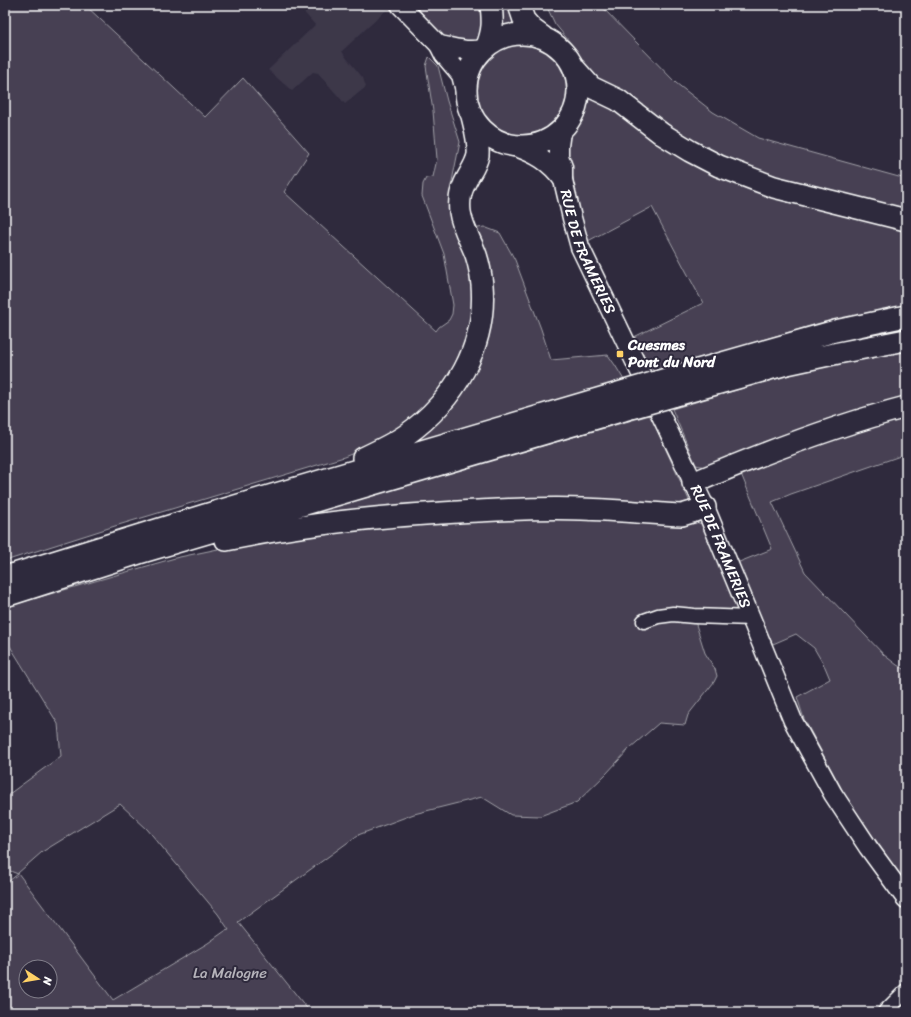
<svg xmlns="http://www.w3.org/2000/svg" width="911" height="1017" viewBox="0 0 911 1017" font-family="Sriracha,sans-serif">
<style>
.built{fill:#3c3749}
.green{fill:#464152;stroke:#a2a0a8;fill-rule:evenodd}
.lines{fill:none;stroke-linecap:round;stroke-linejoin:round}
.minor-casing{stroke:#fff;stroke-width:17}
.major-casing{stroke:#fff;stroke-width:21}
.highway-casing{stroke:#fff;stroke-width:24}
.minor{stroke:#2f2a3d;stroke-width:14}
.major{stroke:#2f2a3d;stroke-width:18}
.highway{stroke:#2f2a3d;stroke-width:21}
.highway-bridge-casing{stroke:#fff;stroke-width:24;stroke-linecap:butt}
.highway-bridge{stroke:#2f2a3d;stroke-width:21}
.poi-dot{fill:#ffd166;stroke:#2f2a3d;stroke-width:1.5}
.labels{text-anchor:middle;dominant-baseline:central;stroke-width:4;stroke-linejoin:round;paint-order:stroke}
.street-label{font-size:15px;fill:#fff;stroke:#2f2a3d}
.poi-label{font-size:15px;font-weight:bold;fill:#fff;stroke:#2f2a3d;text-anchor:start}
.park-label{font-size:15px;fill:#b5b3ba;stroke:#2f2a3d}
</style>
<rect width="100%" height="100%" fill="#2f2a3d"/>
<filter id="ink" filterUnits="userSpaceOnUse"><feTurbulence type="fractalNoise" baseFrequency=".025" numOctaves="2"/><feDisplacementMap in="SourceGraphic" scale="8" xChannelSelector="R" yChannelSelector="G"/><feConvolveMatrix kernelMatrix="1 2 1 2 8 2 1 2 1" color-interpolation-filters="sRGB"/></filter>
<g filter="url(#ink)">
<path class="built" d="M 306,5 L 392,5 L 342,51 L 345,56 L 363,78 L 366,87 L 345,104 L 318,73 L 313,72 L 292,91 L 268,70 L 315,25 L 301,9 Z"/>
<path class="green" d="M 5,5 L 85,5 L 205,117 L 243,78 L 309,153 L 284,192 L 436,331 L 439,327 L 449,320 L 452,314 L 453,305 L 444,254 L 422,196 L 423,184 L 426,178 L 433,177 L 437,159 L 433,111 L 426,66 L 429,57 L 438,66 L 447,101 L 460,142 L 451,186 L 456,223 L 472,269 L 473,320 L 464,355 L 434,400 L 378,443 L 344,457 L 115,526 L 5,561 Z
M 418,5 L 484,5 L 486,25 L 478,42 L 459,47 L 436,33 L 417,6 Z
M 498,5 L 511,5 L 522,26 L 510,25 L 507,27 L 499,29 Z
M 546,5 L 600,5 L 676,83 L 713,112 L 758,138 L 906,179 L 906,213 L 759,175 L 698,146 L 598,83 L 582,65 L 578,52 L 555,24 Z
M475 92a48 48 0 1 1 96 0a48 48 0 1 1-96 0Z
M 584,90 L 644,129 L 906,227 L 906,306 L 820,323 L 654,372 L 648,363 L 634,337 L 703,303 L 652,207 L 588,241 L 587,237 L 585,237 L 571,181 L 565,139 C 568,131 573,126 577,119 C 581,110 583,100 584,90 Z
M 484,227 L 500,233 L 515,260 L 541,329 L 551,360 L 608,355 L 615,365 L 624,380 L 402,450 L 476,353 L 473,229 Z
M 906,350 L 906,402 L 711,468 L 696,465 L 672,409 L 791,374 L 869,357 Z
M 650,415 L 689,500 L 684,506 L 252,529 Z
M 906,416 L 906,454 L 791,494 L 772,502 L 805,572 L 884,655 L 897,665 L 906,670 L 906,884 L 846,797 L 804,719 L 797,697 L 830,679 L 825,667 L 814,648 L 796,634 L 773,644 L 755,614 L 729,566 L 772,549 L 739,469 Z
M 507,516 L 692,521 L 702,524 L 742,613 L 693,615 L 705,653 L 715,669 L 717,676 L 714,682 L 688,715 L 685,725 L 659,723 L 630,748 L 606,774 L 577,802 L 540,816 L 511,815 L 482,797 L 414,814 L 358,835 L 238,922 L 310,1012 L 5,1012 L 5,884 L 18,874 L 5,869 L 5,797 L 61,756 L 58,724 L 5,638 L 5,607 L 175,558 L 237,545 L 299,533 ZM 120,804 L 147,829 L 218,914 L 229,930 L 225,931 L 208,943 L 113,1000 L 18,873 L 42,852 ZM 26,967 L 50,967 L 50,991 L 26,991 Z"/>
<g class="lines">
<g class="minor-casing">
<path id="minor" d="M 644,621 L 658,616 L 673,614 L 694,616 L 751,618
M 885,1012 L 906,991"/>
</g>
<g class="major-casing">
<g id="major">
<path d="M 400,5 L 439,45 L 444,55 L 461,75 L 465,91"/>
<path d="M 439,45 C 457,48 465,52 483,49"/>
<path id="s1" d="M 561,131 L 559,146 L 559,156 L 563,167 L 563,180 L 572,218 L 580,247 L 705,507 L 751,618 L 793,721 L 833,794 L 868,847 L 906,899"/>
<path d="M 513,146 C 536,154 549,161 563,180"/>
</g>
</g>
<g class="highway-casing">
<path id="highway" d="M 519,5 L 524,20 L 532,29 L 543,37
M466 90a56 56 0 1 1 112 0a56 56 0 1 1-112 0Z
M 487,46 C 493,30 493,22 491,5
M 575,69 L 591,87 L 618,100 L 662,134 L 690,151 L 719,166 L 774,187 L 906,220
M 666,379 L 835,331 L 906,316
M 673,396 L 787,364 L 838,353 L 906,340
M 363,458 C 378,451 393,444 406,435 C 455,400 487,346 482,285 C 481,275 479,264 476,255 C 471,241 462,227 460,212 C 459,203 460,193 464,185 C 468,175 476,166 478,155 C 479,142 475,128 472,116
M 693,483 C 763,453 833,426 906,407
M 226,540 C 302,524 380,516 458,512 C 499,510 540,507 582,509 C 615,510 648,513 682,515 L 692,512 L 705,507
M 5,577 L 205,515 L 618,393
M 5,596 L 139,553 L 624,410"/>
</g>
<use href="#minor" class="minor"/>
<use href="#major" class="major"/>
<use href="#highway" class="highway"/>
<g class="highway-bridge-casing">
<path id="highway-bridge" d="M 618,393 L 666,379
M 624,410 L 673,396"/>
</g>
<use href="#highway-bridge" class="highway-bridge"/>
</g>
</g>
<rect class="poi-dot" x="616" y="350" width="8" height="8" rx="2"/>
<g class="labels">
<g class="street-label">
<text stroke="none"><textPath href="#s1" startOffset="126">RUE DE FRAMERIES</textPath></text>
<text stroke="none"><textPath href="#s1" startOffset="450">RUE DE FRAMERIES</textPath></text>
</g>
<g class="poi-label">
<text x="628" y="345">Cuesmes<tspan x="628" dy="17">Pont du Nord</tspan></text>
</g>
<g class="park-label">
<text x="230" y="973">La Malogne</text>
</g>
</g>
<rect width="911" height="1017" fill="none" stroke="#2f2a3d" stroke-width="20"/>
<rect x="10" y="10" width="891" height="997" fill="none" stroke="#fff" stroke-width="1.5" filter="url(#ink)"/>
<g transform="translate(38 979) rotate(102)"><circle r="19" fill="#2f2a3d" stroke="#827f8b"/>
<path d="M0-3L7 15L0 10L-7 15Z" fill="#ffd166"/>
<text y="-6" font-size="11" font-weight="bold" text-anchor="middle" fill="#ffffff">N</text>
</g>
</svg>
